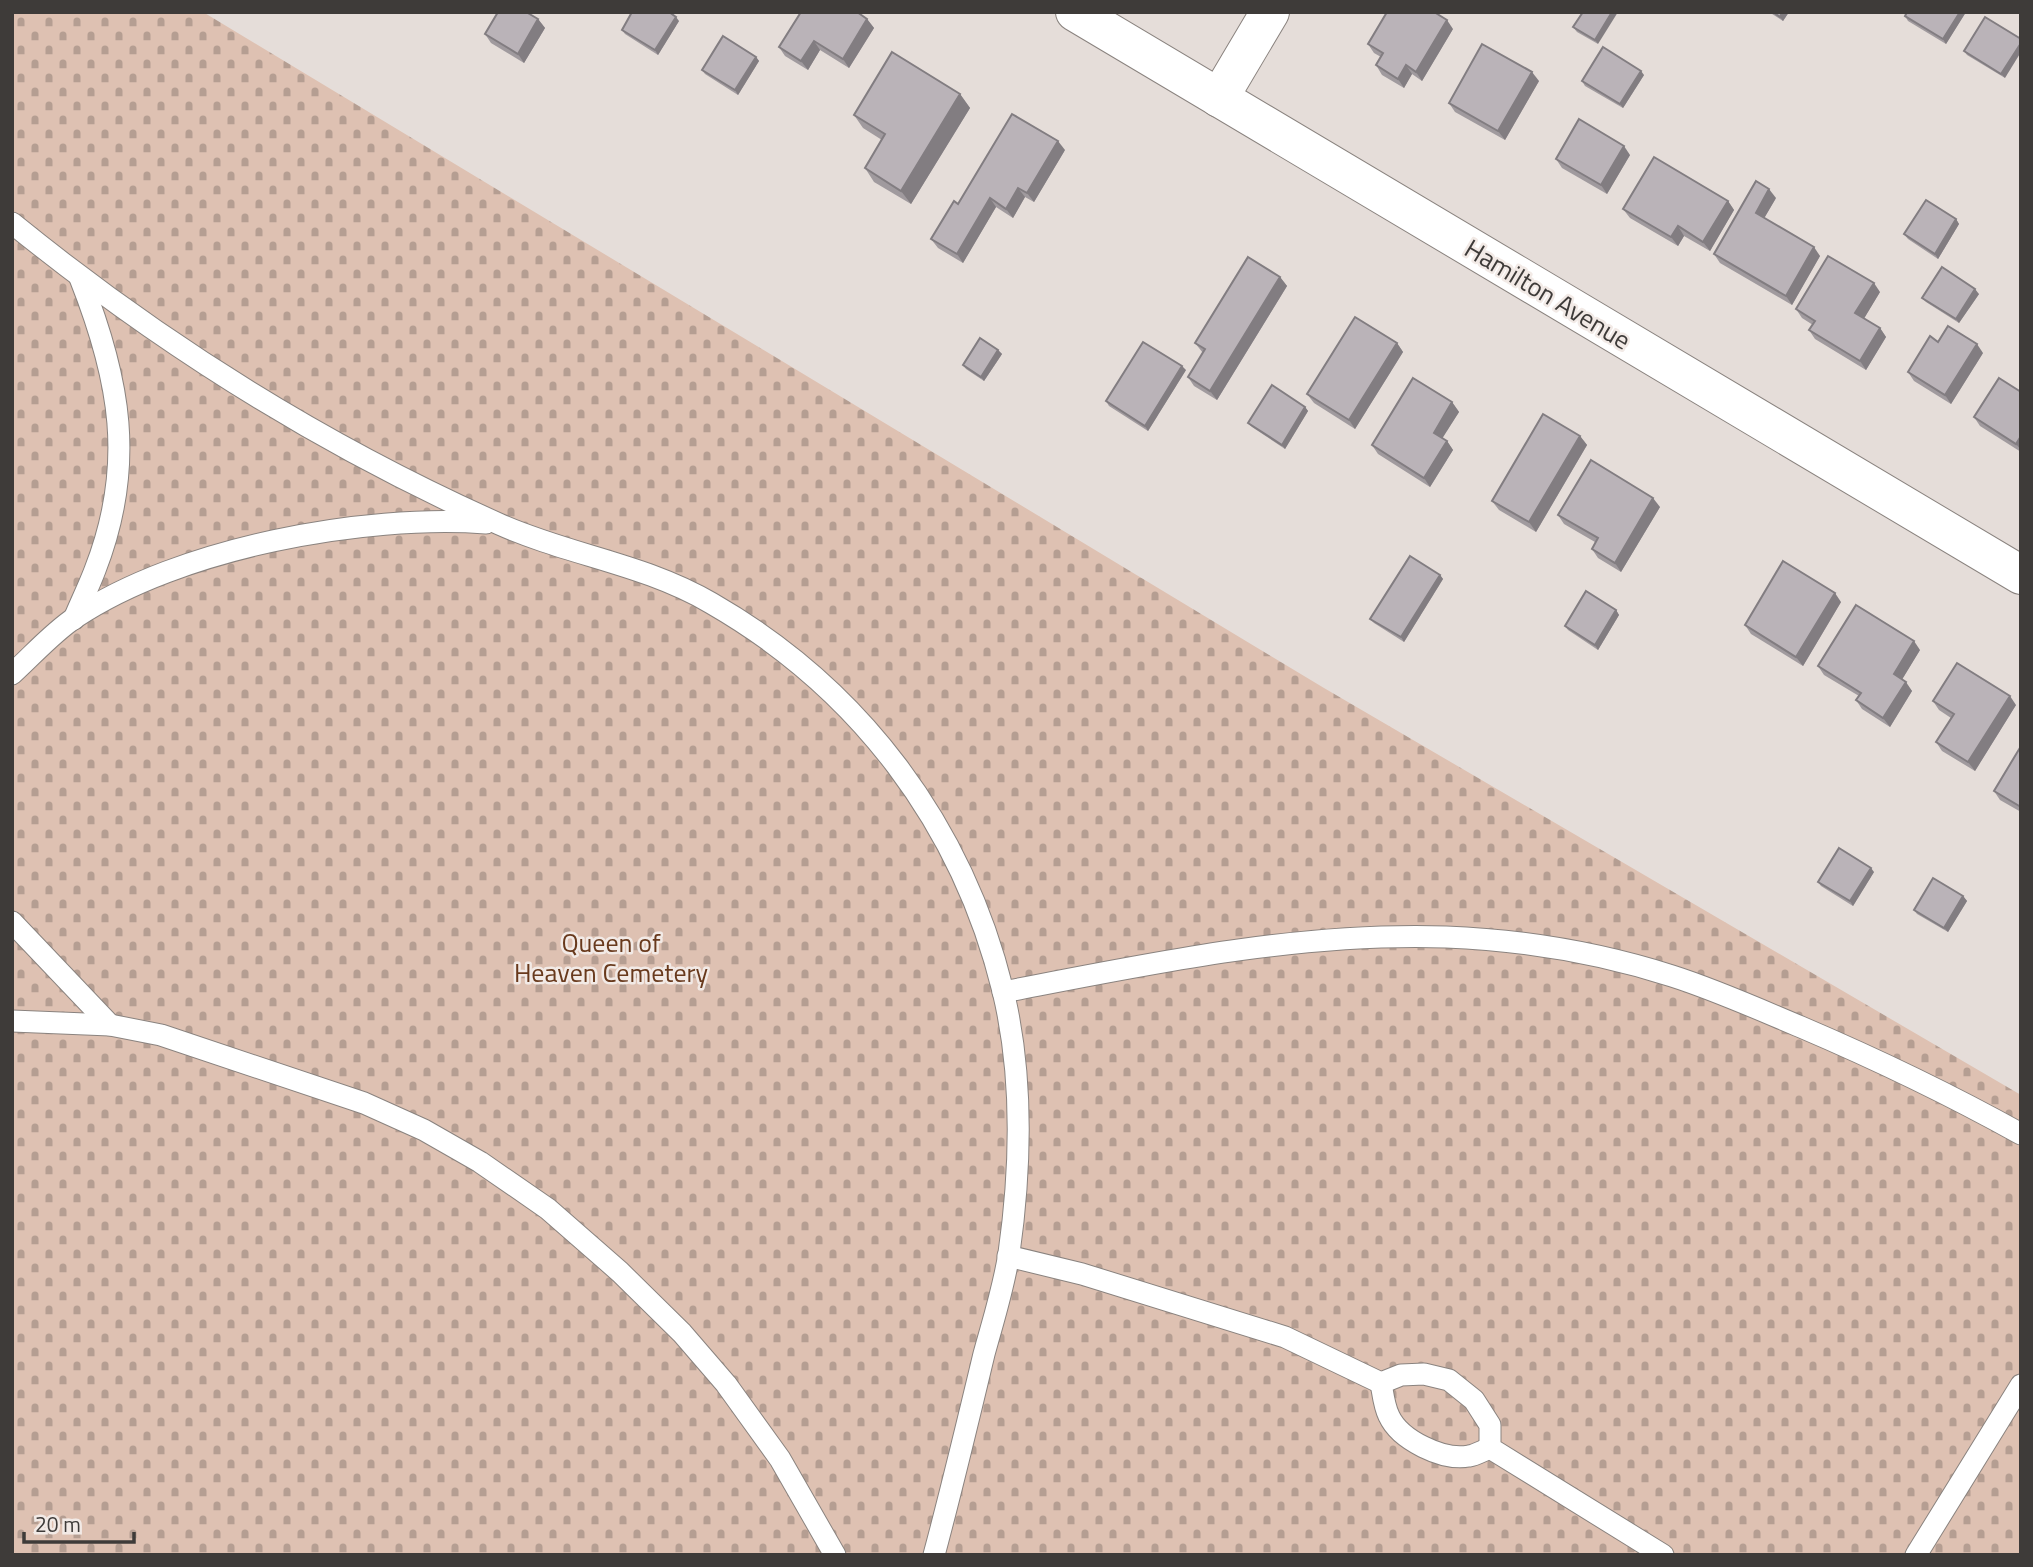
<svg xmlns="http://www.w3.org/2000/svg" width="2033" height="1567" font-family="'Titillium Web',sans-serif">
  <style>
    .cemetery { fill: url(#cemetery-stones) }
    .lines { fill: none; stroke-linecap: round; stroke-linejoin: round }
    .lane-casing { stroke: #8a837f; stroke-width: 23 }
    .street-casing { stroke: #8a837f; stroke-width: 40 }
    .lane { stroke: #fff; stroke-width: 21 }
    .street { stroke: #fff; stroke-width: 38 }
    .wall { fill: #a09a9e }
    .shaded-wall { fill: #827d81 }
    .building { fill: #bab3b8; stroke: #827d81; stroke-width: 2 }
    .labels { text-anchor: middle; dominant-baseline: central; stroke-width: 5; stroke-linejoin: round; paint-order: stroke }
    .street-label { font-size: 26px; fill: #3e3b39; stroke: #f2eae6 }
    .park-label { font-size: 26px; fill: #68391c; stroke: #f2eae6 }
  </style>
  <defs>
    <pattern id="cemetery-stones" width="16" height="16" patternUnits="userSpaceOnUse" patternTransform="scale(1.75)"><rect width="16" height="16" fill="#dec1b2"/><path d="M2 7V4a2 2 0 0 1 4 0v3zM10 15v-3a2 2 0 0 1 4 0v3z" fill="#b59e92"/></pattern>
  </defs>
  <rect width="100%" height="100%" fill="#e5ddd9"/>
  <polygon class="cemetery" points="12,12 203,12 1324,688 2021,1095 2021,1555 12,1555"/>
  <g class="lines">
    <defs>
      <g id="lane">
        <path d="M12,223C161,344 324,446 499,524C568,555 645,564 711,603C859,688 962,824 1003,991C1023,1074 1021,1168 1009,1253C1004,1287 993,1321 984,1354C968,1421 952,1488 934,1555"/>
        <path d="M74,619C81,602 89,586 95,570C136,465 120,379 80,278"/>
        <path d="M12,674C33,655 53,632 76,617C180,548 363,514 486,523"/>
        <polyline points="12,922 110,1025"/>
        <path d="M1003,992C1148,964 1297,932 1446,937C1522,940 1600,953 1672,976C1716,990 1758,1009 1801,1027C1876,1059 1949,1094 2021,1134"/>
        <polyline points="12,1021 110,1025 161,1035 364,1103 424,1130 480,1162 548,1209 620,1272 682,1333 726,1384 780,1459 835,1555"/>
        <polyline points="1008,1256 1082,1274 1285,1337 1381,1383 1401,1375 1424,1374 1449,1380 1474,1400 1490,1425 1490,1448 1663,1555"/>
        <path d="M1381,1383C1383,1394 1384,1406 1389,1416C1400,1440 1443,1461 1469,1456C1476,1455 1484,1450 1490,1448"/>
        <polyline points="1916,1555 2021,1385"/>
      </g>
      <g id="street">
        <polyline points="1075,12 2021,575"/>
        <polyline points="1219,98 1270,12"/>
      </g>
    </defs>
    <use href="#lane" class="lane-casing"/>
    <use href="#street" class="street-casing"/>
    <use href="#lane" class="lane"/>
    <use href="#street" class="street"/>
  </g>
  <g class="wall">
    <polygon points="1583,12 1598,44 1577,32 1573,27"/>
    <polygon points="1769,12 1789,12 1783,21"/>
    <polygon points="1966,12 1946,44 1908,21 1905,16"/>
    <polygon points="1985,17 2005,78 1967,55 1964,51"/>
    <polygon points="538,19 545,28 524,63 491,43 485,34"/>
    <polygon points="867,19 874,28 849,68 820,50 808,70 785,56 779,47"/>
    <polygon points="679,21 658,55 625,34 622,30"/>
    <polygon points="1453,29 1422,81 1412,74 1404,88 1382,75 1376,65 1381,57 1374,53 1368,44"/>
    <polygon points="756,57 759,61 738,95 705,74 702,70"/>
    <polygon points="1644,75 1623,108 1585,86 1582,81"/>
    <polygon points="1539,81 1505,140 1455,112 1449,103"/>
    <polygon points="960,94 970,108 911,204 874,182 865,168 882,140 863,128 854,115"/>
    <polygon points="1065,150 1034,202 1025,197 1013,218 996,207 963,263 938,248 931,239 958,204"/>
    <polygon points="1630,155 1607,194 1562,168 1556,159"/>
    <polygon points="1776,198 1764,218 1820,256 1792,305 1720,263 1714,254"/>
    <polygon points="1728,201 1734,210 1710,251 1684,236 1678,246 1630,218 1623,209"/>
    <polygon points="1956,219 1959,224 1938,259 1908,239 1904,234"/>
    <polygon points="1280,277 1287,286 1217,400 1194,386 1188,377 1203,353 1195,343"/>
    <polygon points="1880,292 1864,318 1880,328 1886,337 1866,370 1815,339 1809,330 1813,325 1802,318 1796,309"/>
    <polygon points="1979,294 1959,323 1926,302 1922,298"/>
    <polygon points="1397,343 1403,352 1355,429 1314,403 1307,394"/>
    <polygon points="998,350 1002,354 984,381 966,369 963,365"/>
    <polygon points="1983,353 1951,404 1914,381 1908,372"/>
    <polygon points="1186,370 1148,431 1109,406 1106,401"/>
    <polygon points="2021,392 2021,452 1980,426 1974,417"/>
    <polygon points="1452,402 1459,412 1442,438 1447,441 1453,450 1430,487 1378,454 1372,445"/>
    <polygon points="1305,407 1308,411 1285,449 1252,427 1248,423"/>
    <polygon points="1580,436 1587,445 1536,532 1499,510 1492,501"/>
    <polygon points="1660,507 1621,572 1598,558 1592,549 1595,542 1564,524 1558,515"/>
    <polygon points="1440,575 1443,579 1404,642 1374,623 1370,619"/>
    <polygon points="1841,602 1803,666 1751,634 1745,625"/>
    <polygon points="1616,610 1619,615 1598,650 1568,630 1565,626"/>
    <polygon points="1920,650 1902,679 1912,691 1890,727 1862,709 1856,700 1859,696 1824,675 1818,666"/>
    <polygon points="1933,701 2016,705 1975,771 1942,751 1936,742 1951,718 1939,710"/>
    <polygon points="2021,746 2021,812 2000,800 1994,791"/>
    <polygon points="1874,872 1853,906 1821,886 1818,882"/>
    <polygon points="1963,896 1967,901 1948,932 1917,914 1914,910"/>
  </g>
  <g class="shaded-wall">
    <polygon points="1612,12 1618,12 1598,44 1595,40"/>
    <polygon points="1782,12 1789,12 1783,21 1780,17"/>
    <polygon points="1960,12 1966,12 1946,44 1943,39"/>
    <polygon points="676,17 679,21 658,55 655,50"/>
    <polygon points="538,19 545,28 524,63 518,54"/>
    <polygon points="867,19 874,28 849,68 843,59"/>
    <polygon points="1447,20 1453,29 1422,81 1416,72"/>
    <polygon points="814,41 820,50 808,70 801,61"/>
    <polygon points="2021,43 2021,52 2005,78 2001,74"/>
    <polygon points="756,57 759,61 738,95 735,90"/>
    <polygon points="1406,65 1412,74 1404,88 1398,79"/>
    <polygon points="1641,71 1644,75 1623,108 1620,104"/>
    <polygon points="1532,72 1539,81 1505,140 1498,131"/>
    <polygon points="960,94 970,108 911,204 901,191"/>
    <polygon points="1058,141 1065,150 1034,202 1027,193"/>
    <polygon points="1624,146 1630,155 1607,194 1601,185"/>
    <polygon points="1018,188 1025,197 1013,218 1006,209"/>
    <polygon points="1769,189 1776,198 1762,222 1756,213"/>
    <polygon points="990,198 996,207 963,263 957,254"/>
    <polygon points="1728,201 1734,210 1710,251 1703,242"/>
    <polygon points="1956,219 1959,224 1938,259 1935,254"/>
    <polygon points="1678,226 1684,236 1678,246 1671,237"/>
    <polygon points="1814,247 1820,256 1792,305 1786,296"/>
    <polygon points="1280,277 1287,286 1217,400 1210,391"/>
    <polygon points="1874,283 1880,292 1862,322 1855,313"/>
    <polygon points="1975,289 1979,294 1959,323 1956,319"/>
    <polygon points="1880,328 1886,337 1866,370 1860,361"/>
    <polygon points="1397,343 1403,352 1355,429 1349,420"/>
    <polygon points="1977,344 1983,353 1951,404 1945,395"/>
    <polygon points="998,350 1002,354 984,381 981,377"/>
    <polygon points="1182,366 1186,370 1148,431 1145,426"/>
    <polygon points="1452,402 1459,412 1440,442 1434,433"/>
    <polygon points="1305,407 1308,411 1285,449 1282,445"/>
    <polygon points="1580,436 1587,445 1536,532 1529,522"/>
    <polygon points="2021,436 2021,450 2016,444"/>
    <polygon points="1447,441 1453,450 1430,487 1424,478"/>
    <polygon points="1653,498 1660,507 1621,572 1615,563"/>
    <polygon points="1440,575 1443,579 1404,642 1401,637"/>
    <polygon points="1835,593 1841,602 1803,666 1796,657"/>
    <polygon points="1616,610 1619,615 1598,650 1595,645"/>
    <polygon points="1914,641 1920,650 1900,683 1894,674"/>
    <polygon points="1906,682 1912,691 1890,727 1883,718"/>
    <polygon points="2010,696 2016,705 1975,771 1968,762"/>
    <polygon points="1871,868 1874,872 1853,906 1850,901"/>
    <polygon points="1963,896 1967,901 1948,932 1944,928"/>
  </g>
  <g class="building">
    <polygon points="498,12 526,12 538,19 518,54 485,34"/>
    <polygon points="632,12 669,12 676,17 655,50 622,30"/>
    <polygon points="801,12 857,12 867,19 843,59 814,41 801,61 779,47"/>
    <polygon points="1387,12 1434,12 1447,20 1416,72 1406,65 1398,79 1376,65 1383,53 1368,44"/>
    <polygon points="1583,12 1612,12 1595,40 1573,27"/>
    <polygon points="1773,12 1782,12 1780,17"/>
    <polygon points="1907,12 1960,12 1943,39 1905,16"/>
    <polygon points="1985,17 2021,39 2021,43 2001,74 1964,51"/>
    <polygon points="723,36 756,57 735,90 702,70"/>
    <polygon points="1482,44 1532,72 1498,131 1449,103"/>
    <polygon points="1603,47 1641,71 1620,104 1582,81"/>
    <polygon points="892,52 960,94 901,191 865,168 885,134 854,115"/>
    <polygon points="1012,114 1058,141 1027,193 1018,188 1006,209 990,198 957,254 931,239 954,201 958,204"/>
    <polygon points="1579,119 1624,146 1601,185 1556,159"/>
    <polygon points="1654,157 1728,201 1703,242 1678,226 1671,237 1623,209"/>
    <polygon points="1756,181 1769,189 1756,213 1814,247 1786,296 1714,254"/>
    <polygon points="1926,200 1956,219 1935,254 1904,234"/>
    <polygon points="1828,256 1874,283 1855,313 1880,328 1860,361 1809,330 1815,321 1796,309"/>
    <polygon points="1248,257 1280,277 1210,391 1188,377 1205,349 1195,343"/>
    <polygon points="1942,267 1975,289 1956,319 1922,298"/>
    <polygon points="1355,317 1397,343 1349,420 1307,394"/>
    <polygon points="1948,326 1977,344 1945,395 1908,372 1930,336 1938,342"/>
    <polygon points="980,338 998,350 981,377 963,365"/>
    <polygon points="1143,342 1182,366 1145,426 1106,401"/>
    <polygon points="1413,378 1452,402 1434,433 1447,441 1424,478 1372,445"/>
    <polygon points="1999,378 2021,392 2021,436 2016,444 1974,417"/>
    <polygon points="1272,385 1305,407 1282,445 1248,423"/>
    <polygon points="1543,414 1580,436 1529,522 1492,501"/>
    <polygon points="1591,460 1653,498 1615,563 1592,549 1598,538 1558,515"/>
    <polygon points="1410,556 1440,575 1401,637 1370,619"/>
    <polygon points="1783,561 1835,593 1796,657 1745,625"/>
    <polygon points="1586,591 1616,610 1595,645 1565,626"/>
    <polygon points="1856,605 1914,641 1894,674 1906,682 1883,718 1856,700 1861,693 1818,666"/>
    <polygon points="1957,663 2010,696 1968,762 1936,742 1954,714 1933,701"/>
    <polygon points="2021,746 2021,807 1994,791"/>
    <polygon points="1839,848 1871,868 1850,901 1818,882"/>
    <polygon points="1933,878 1963,896 1944,928 1914,910"/>
  </g>
  <g class="labels">
    <g class="street-label">
      <text transform="translate(1548 294) rotate(31)">Hamilton Avenue</text>
    </g>
    <g class="park-label">
      <text x="611" y="942">Queen of<tspan x="611" dy="30">Heaven Cemetery</tspan></text>
    </g>
  </g>
  <rect width="2033" height="1567" fill="none" stroke="#3e3b39" stroke-width="28"/>
  <path d="M24 1532v10h110v-10" fill="none" stroke="#3e3b39" stroke-width="3.5"/>
  <text x="35" y="1532" font-size="21" fill="#3e3b39" stroke="#f2eae6" stroke-width="5" paint-order="stroke">20 m</text>
</svg>
